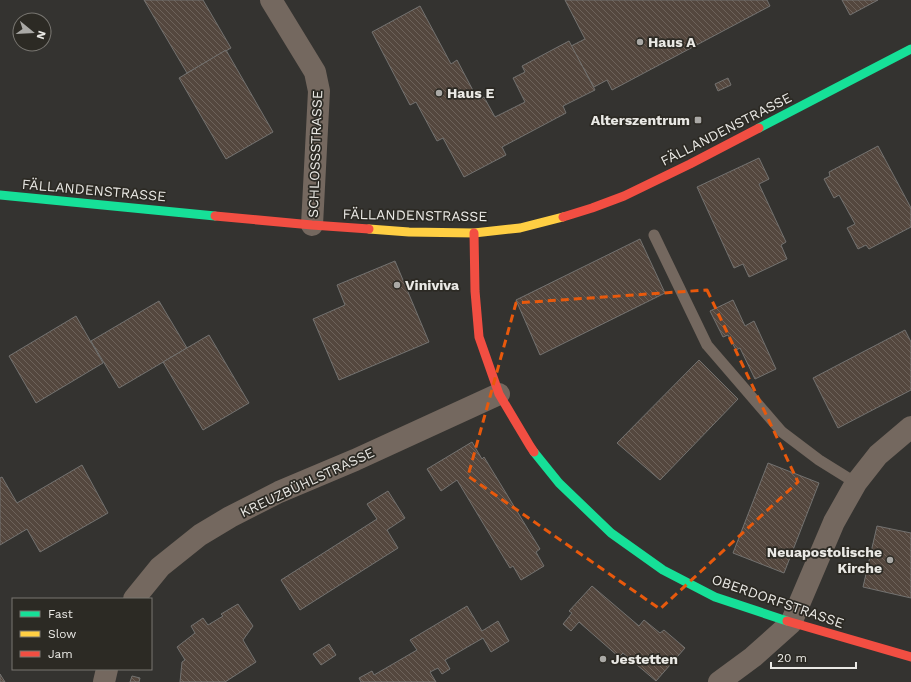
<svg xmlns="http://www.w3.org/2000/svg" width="911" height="682" font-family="'Work Sans',sans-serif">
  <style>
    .building { fill: url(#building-back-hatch); stroke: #737270 }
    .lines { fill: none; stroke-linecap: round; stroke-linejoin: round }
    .lane { stroke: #74685f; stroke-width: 11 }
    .street { stroke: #74685f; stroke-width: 22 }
    .fast { stroke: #16e098; stroke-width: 9 }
    .slow { stroke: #ffcf43; stroke-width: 9 }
    .jam { stroke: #f24e42; stroke-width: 9 }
    .marked { fill: none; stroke: #e8590c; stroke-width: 3; stroke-dasharray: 8 5; stroke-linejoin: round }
    .poi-dot { fill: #aaa9a6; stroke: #2c2a24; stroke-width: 1.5 }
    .labels { text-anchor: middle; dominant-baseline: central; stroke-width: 3.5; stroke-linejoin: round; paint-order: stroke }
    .poi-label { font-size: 14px; font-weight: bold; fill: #eae9e5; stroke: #2c2a24; text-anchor: start }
    .street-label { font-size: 14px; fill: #eae9e5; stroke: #2c2a24 }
  </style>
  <defs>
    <pattern id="building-back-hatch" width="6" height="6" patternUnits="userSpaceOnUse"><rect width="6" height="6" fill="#54473e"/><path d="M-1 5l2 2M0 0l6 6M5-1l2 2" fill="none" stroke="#6d625a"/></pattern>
  </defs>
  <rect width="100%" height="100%" fill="#343330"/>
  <g class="building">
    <polygon points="144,0 203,0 231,48 187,73"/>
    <polygon points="565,0 767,0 770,6 612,90 607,80 594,87 571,46 585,39"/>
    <polygon points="842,0 878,0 850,15"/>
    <polygon points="420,6 451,64 457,60 478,100 484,97 495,117 525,102 513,78 525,72 522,66 569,41 595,90 563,106 566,113 502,147 506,155 464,177 443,138 437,141 416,102 410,105 372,32"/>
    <polygon points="226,50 273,132 226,159 179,78"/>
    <polygon points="728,78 731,85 718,91 715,84"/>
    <polygon points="878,146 911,208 911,227 869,249 866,245 858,249 847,228 855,224 839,195 834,198 824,179 830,176 829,172"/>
    <polygon points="759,158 769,179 759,184 786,242 781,245 787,259 749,277 743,264 734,268 697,187"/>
    <polygon points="640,239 665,293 540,355 516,300"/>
    <polygon points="395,261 429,342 339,380 313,319 345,305 337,285"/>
    <polygon points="733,300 745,326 754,321 776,369 755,379 740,348 736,350 728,335 723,337 710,311"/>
    <polygon points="159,301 187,348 119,388 91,341"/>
    <polygon points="76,316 103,363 36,403 9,356"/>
    <polygon points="905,330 911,342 911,390 838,428 813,378"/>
    <polygon points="209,335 249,403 203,430 163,362"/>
    <polygon points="699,360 738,399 660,480 617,443"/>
    <polygon points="472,442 482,459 484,457 540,549 536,552 544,566 521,580 513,566 510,568 457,480 441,491 427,469"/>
    <polygon points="768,463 819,483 784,573 733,553"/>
    <polygon points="82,465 108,513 40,552 27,529 0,545 0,478 2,477 17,503"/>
    <polygon points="388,491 405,518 387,530 398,548 300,610 281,580 377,519 367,504"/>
    <polygon points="877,526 911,533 911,598 863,587"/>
    <polygon points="592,586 639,626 644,620 660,633 664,630 685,648 656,681 623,653 619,657 579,622 571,631 563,624 572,613 569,611"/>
    <polygon points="238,604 253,626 243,640 256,662 225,682 180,682 182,662 185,660 177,647 195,633 191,626 203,618 208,625 223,616 221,614"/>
    <polygon points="467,606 482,631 498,621 509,641 491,652 483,638 445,660 450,669 442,674 438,668 430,672 436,682 361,682 359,678 372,671 374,675 417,650 410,640"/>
    <polygon points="329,644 336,655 321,665 313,654"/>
    <polygon points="0,674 5,682 0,682"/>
    <polygon points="132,676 140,678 139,682 130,682"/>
  </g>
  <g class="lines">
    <polyline class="lane" points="654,235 707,345 782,432 819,460 856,483"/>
    <g class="street">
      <polyline points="271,0 315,72 319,91 312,225"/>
      <polyline points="134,599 160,567 200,535 230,517 279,492 355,460 499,394"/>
      <polyline points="104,682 107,669"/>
      <polyline points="719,682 753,657 791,623 834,522 856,483 878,455 911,427"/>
    </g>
    <g class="fast">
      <polyline points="759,128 911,49"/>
      <polyline points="0,195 215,216"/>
      <polyline points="534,452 559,483 611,533 663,570 715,597 787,621"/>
    </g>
    <polyline class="slow" points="369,229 409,232 474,233 520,228 563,217"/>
    <g class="jam">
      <polyline points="215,216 312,225 369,229"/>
      <polyline points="563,217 592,208 624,196 690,164 759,128"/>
      <polyline points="474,233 475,291 479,337 499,394 530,446 534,452"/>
      <polyline points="787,621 911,657"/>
    </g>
  </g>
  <path class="marked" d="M707,290L798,482L660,609L468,476L516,303Z"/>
  <g class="poi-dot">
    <circle cx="640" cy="42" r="4"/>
    <circle cx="439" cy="93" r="4"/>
    <rect x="694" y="116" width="8" height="8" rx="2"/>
    <circle cx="397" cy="285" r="4"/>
    <circle cx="890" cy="560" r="4"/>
    <circle cx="603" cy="659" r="4"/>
  </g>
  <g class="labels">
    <g class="poi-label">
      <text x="648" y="42">Haus A</text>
      <text x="447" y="93">Haus E</text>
      <text x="690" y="120" text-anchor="end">Alterszentrum</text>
      <text x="405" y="285">Viniviva</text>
      <text x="882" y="552" text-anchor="end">Neuapostolische<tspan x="882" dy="16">Kirche</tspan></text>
      <text x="611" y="659">Jestetten</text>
    </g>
    <g class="street-label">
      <text transform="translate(726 129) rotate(-27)">FÄLLANDENSTRASSE</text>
      <text transform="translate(315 154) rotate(-88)">SCHLOSSSTRASSE</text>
      <text transform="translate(94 190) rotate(5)">FÄLLANDENSTRASSE</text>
      <text transform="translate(415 215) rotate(1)">FÄLLANDENSTRASSE</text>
      <text transform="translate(307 482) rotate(-25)">KREUZBÜHLSTRASSE</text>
      <text transform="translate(778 601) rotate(19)">OBERDORFSTRASSE</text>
    </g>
  </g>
  <rect x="12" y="598" width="140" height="72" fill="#2c2a24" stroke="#787671"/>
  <rect x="20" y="611" width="20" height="6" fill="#16e098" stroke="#787671"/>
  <text x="48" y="618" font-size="12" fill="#eae9e5">Fast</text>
  <rect x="20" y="631" width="20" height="6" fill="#ffcf43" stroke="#787671"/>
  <text x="48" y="638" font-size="12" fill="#eae9e5">Slow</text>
  <rect x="20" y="651" width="20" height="6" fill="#f24e42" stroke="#787671"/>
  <text x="48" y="658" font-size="12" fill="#eae9e5">Jam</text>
  <g transform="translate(32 32) rotate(108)"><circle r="19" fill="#2c2a24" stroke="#787671"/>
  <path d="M0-3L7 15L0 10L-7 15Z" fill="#aaa9a6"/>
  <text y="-6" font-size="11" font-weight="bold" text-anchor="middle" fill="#eae9e5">N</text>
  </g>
  <path d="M771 662v6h85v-6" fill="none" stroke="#eae9e5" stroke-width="2"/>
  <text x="777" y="662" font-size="12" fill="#eae9e5" stroke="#2c2a24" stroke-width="3" paint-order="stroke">20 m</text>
</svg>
